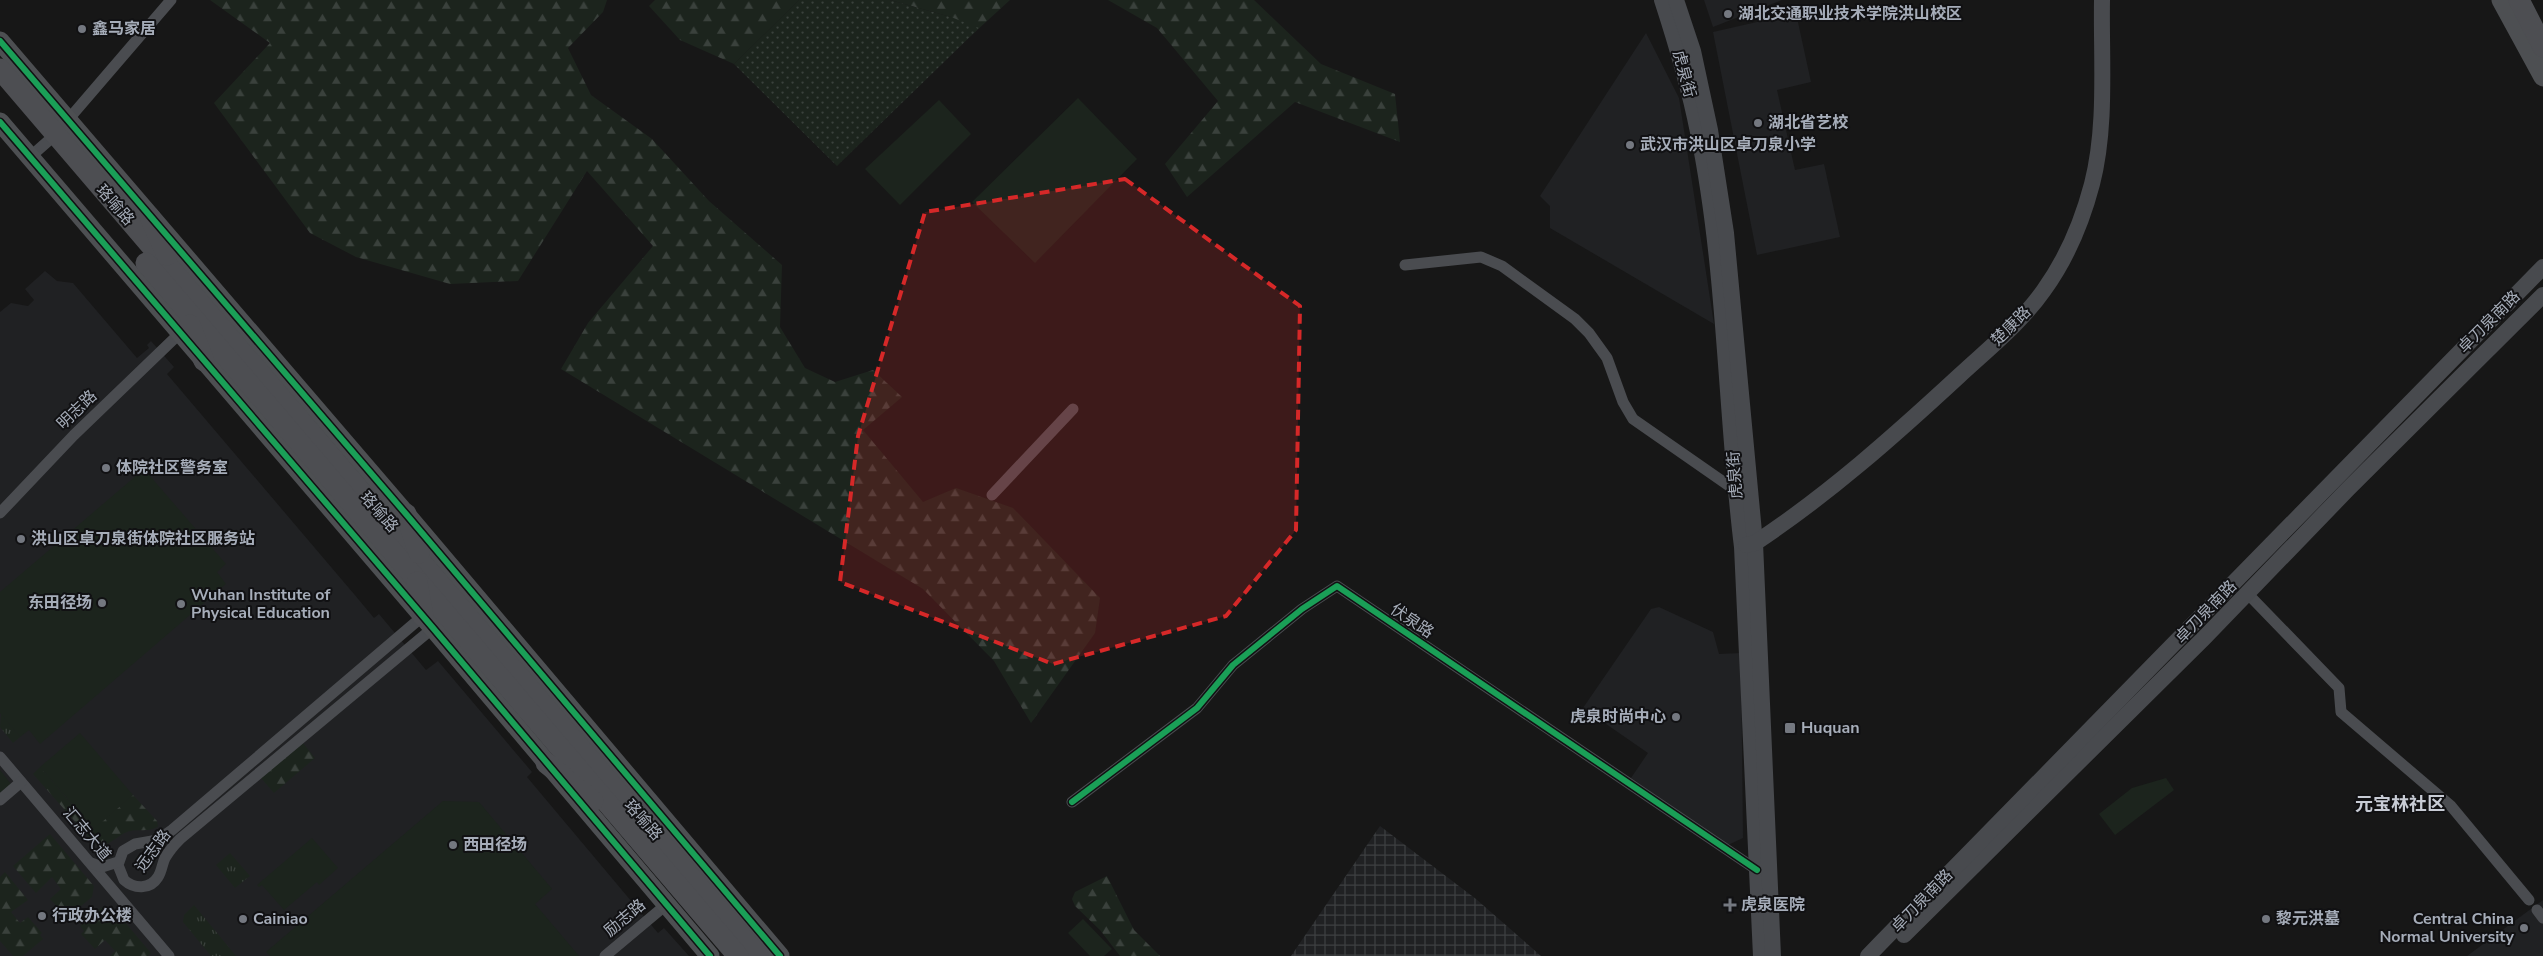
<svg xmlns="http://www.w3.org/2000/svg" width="2543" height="956" font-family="'Nunito Sans','Noto Sans SC',sans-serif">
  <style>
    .built { fill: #202123 }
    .industrial { fill: url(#industrial-grid) }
    .grass { fill: url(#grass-tufts) }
    .forest { fill: url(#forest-firs) }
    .park { fill: url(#park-dots) }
    .pitch { fill: #1c241d }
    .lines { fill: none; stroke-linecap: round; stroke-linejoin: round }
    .street { stroke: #4a4c50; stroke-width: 11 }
    .secondary { stroke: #484a4e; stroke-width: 16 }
    .primary { stroke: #4d4f52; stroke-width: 19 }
    .highway { stroke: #4d4e52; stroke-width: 21 }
    .cycleway-casing { stroke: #111113; stroke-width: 9 }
    .cycleway { stroke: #1a9f57; stroke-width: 6 }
    .marked { fill: #d62828; fill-opacity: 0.2; stroke: #d62828; stroke-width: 4; stroke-dasharray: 10 6; stroke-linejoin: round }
    .poi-dot { fill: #747880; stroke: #111113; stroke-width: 2 }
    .labels { text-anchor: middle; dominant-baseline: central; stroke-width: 4; stroke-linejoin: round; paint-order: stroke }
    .poi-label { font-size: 16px; font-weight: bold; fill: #a6adb9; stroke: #111113; text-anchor: start }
    .street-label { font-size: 16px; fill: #a6adb9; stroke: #111113 }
    .neighbourhood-label { font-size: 18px; font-weight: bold; fill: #c8ccd5; stroke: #111113 }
  </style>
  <defs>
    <pattern id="industrial-grid" width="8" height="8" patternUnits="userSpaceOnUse" patternTransform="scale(1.25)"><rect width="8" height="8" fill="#202123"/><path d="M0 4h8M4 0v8" fill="none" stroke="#3d3f41"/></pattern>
    <pattern id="grass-tufts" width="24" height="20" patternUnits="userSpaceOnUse" patternTransform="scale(1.25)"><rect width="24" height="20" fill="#1c241d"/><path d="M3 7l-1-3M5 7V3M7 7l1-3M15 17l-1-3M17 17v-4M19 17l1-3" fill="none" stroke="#3a413c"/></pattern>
    <pattern id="forest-firs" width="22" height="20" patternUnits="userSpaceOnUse" patternTransform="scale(1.25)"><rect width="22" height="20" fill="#1c241d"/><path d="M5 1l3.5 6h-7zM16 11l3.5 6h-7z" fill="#3a413c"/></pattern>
    <pattern id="park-dots" width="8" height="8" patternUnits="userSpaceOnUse" patternTransform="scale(1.25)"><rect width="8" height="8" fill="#1c241d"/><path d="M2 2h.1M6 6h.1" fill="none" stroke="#3a413c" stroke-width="1.8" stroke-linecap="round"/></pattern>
  </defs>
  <rect width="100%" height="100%" fill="#171717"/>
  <g class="built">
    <polygon points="1704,0 1782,0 1713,27"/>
    <polygon points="1796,13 1811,82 1777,90 1795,170 1824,164 1840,237 1757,255 1713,32"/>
    <polygon points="1646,33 1679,98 1714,324 1550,228 1550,206 1540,196"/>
    <polygon points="45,271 57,281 73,283 137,358 149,348 147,345 151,341 174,367 167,374 354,594 374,618 379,614 426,670 438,661 532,772 527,777 658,933 664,928 689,956 0,956 0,312 11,303 28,306 34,300 25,289"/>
    <polygon points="1659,607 1713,632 1719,654 1741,653 1743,838 1728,845 1631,778 1648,753 1583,708 1651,609"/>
    <polygon points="2543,900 2543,956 2467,956"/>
  </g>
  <polygon class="industrial" points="1380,826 1476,899 1541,956 1291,956"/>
  <g class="grass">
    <polygon points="1,714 20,737 13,743 0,727"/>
    <polygon points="230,853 250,876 235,888 216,865"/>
    <circle cx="143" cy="862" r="8"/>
    <polygon points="194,905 236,956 211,956 183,922 184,915"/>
  </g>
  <g class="forest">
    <polygon points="210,0 607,0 603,12 568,48 591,95 652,139 709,201 782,265 780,327 805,368 835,382 873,370 902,397 863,430 923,502 956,488 1013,508 1100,598 1095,633 1031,723 994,661 923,589 561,369 588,323 653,246 587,171 518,281 450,284 356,257 310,233 214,103 270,43"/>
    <polygon points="655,0 799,0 734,64 680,40 649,6"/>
    <polygon points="890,0 1010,0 940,64 951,17"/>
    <polygon points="1108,0 1254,0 1321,64 1395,94 1400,142 1295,102 1187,197 1165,164 1218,101 1157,28"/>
    <polygon points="303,743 315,758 274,793 261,778"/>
    <path d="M40,767L93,829L133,795L157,821L158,826C151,833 136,828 127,832C116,836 108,849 95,844L33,774Z"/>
    <polygon points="50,834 94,886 92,897 70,915 67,912 64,914 50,899 61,889 52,877 36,893 13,866"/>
    <polygon points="5,872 28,900 11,912 20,923 28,917 42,933 40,935 43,939 23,956 13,956 0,941 0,877"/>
    <polygon points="1107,876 1134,930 1160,956 1120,956 1100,930 1075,906 1072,899 1075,892"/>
    <polygon points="102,907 112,907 151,953 148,956 110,956 115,951 105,940 95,949 81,934 84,931 80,926"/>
  </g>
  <polygon class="park" points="799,0 890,0 951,17 979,28 837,166 734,64"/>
  <g class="pitch">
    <polygon points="1078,98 1137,159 1035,263 972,202"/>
    <polygon points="939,100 971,134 900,205 865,169"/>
    <polygon points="144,469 226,564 217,572 226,584 40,744 29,730 20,737 0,713 0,592"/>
    <polygon points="80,733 133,795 94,829 40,767"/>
    <polygon points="0,770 11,784 0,793"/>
    <polygon points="2166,778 2174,790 2115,835 2099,814 2132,788"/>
    <polygon points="443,801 479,802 552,889 535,904 579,956 270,956 266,952"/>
    <polygon points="312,838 338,868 319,885 317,882 284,910 262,885 259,887 257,885"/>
    <polygon points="1083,919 1112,949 1104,956 1090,956 1068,933"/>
  </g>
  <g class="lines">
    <g class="street">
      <polyline points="30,157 55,135 171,0"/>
      <polyline points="1405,265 1481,257 1502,266 1575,319 1589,333 1607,358 1623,402 1633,419 1735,490"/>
      <polyline points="992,495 1073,409"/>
      <polyline points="0,513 74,435 180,333"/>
      <polyline points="2247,593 2339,688 2341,712 2451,806 2529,900"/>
      <path d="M423,616L172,830L158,840L135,844L123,851L118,865L124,880C134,889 150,890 158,877C162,871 162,864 165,858C169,851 174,845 180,839L433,628"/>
      <polyline points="0,757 169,956"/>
      <polyline points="0,800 21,782"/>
      <polyline points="1072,802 1197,708 1233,665 1302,609 1337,586 1757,870"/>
      <polyline points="91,863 102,867 118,862"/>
      <polyline points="2537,910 2543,918"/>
      <polyline points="605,956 667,904"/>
    </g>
    <g class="secondary">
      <path d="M1662,0C1676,43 1689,87 1698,132C1726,268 1725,409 1742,547L1761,956"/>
      <polyline points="1676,0 1693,51 1710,130 1726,233 1755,543 1773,956"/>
      <path d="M1746,545L1755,543C1829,494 1894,436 1959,376C1988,349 2021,323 2044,290C2067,258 2082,222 2092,184C2107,126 2101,60 2102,0"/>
      <polyline points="1904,935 2204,638 2348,489 2543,295"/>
      <path d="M1868,956C2093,726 2317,495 2543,267"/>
    </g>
    <g class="primary">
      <polyline points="2501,0 2543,77"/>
      <polyline points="0,41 406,514 780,956"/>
      <polyline points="0,122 433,628 710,956"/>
    </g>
    <g class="highway">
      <polyline points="2519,0 2543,47"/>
      <polyline points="0,69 758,956"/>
      <polyline points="150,217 167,255"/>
      <polyline points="146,263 738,956"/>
      <polyline points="190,325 204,361"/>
      <polyline points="406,514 419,553"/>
      <polyline points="417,582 423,616"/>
      <polyline points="546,763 593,801"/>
    </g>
    <defs>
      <g id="cycleway">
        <polyline points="0,41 406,514 780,956"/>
        <polyline points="0,122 433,628 710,956"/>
        <polyline points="1072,802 1197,708 1233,665 1302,609 1337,586 1757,870"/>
      </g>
    </defs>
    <use href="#cycleway" class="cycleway-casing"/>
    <use href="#cycleway" class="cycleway"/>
  </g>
  <path class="marked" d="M1125,179L1300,306L1296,530L1226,616L1053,664L840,582L858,436L925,212Z"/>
  <g class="poi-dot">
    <circle cx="1728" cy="14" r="5"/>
    <circle cx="82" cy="29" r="5"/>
    <circle cx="1758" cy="123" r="5"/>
    <circle cx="1630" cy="145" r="5"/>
    <circle cx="106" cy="468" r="5"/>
    <circle cx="21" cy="539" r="5"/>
    <circle cx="102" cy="603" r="5"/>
    <circle cx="181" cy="604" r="5"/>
    <circle cx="1676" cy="717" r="5"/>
    <rect x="1784" y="722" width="12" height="12" rx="2.5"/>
    <circle cx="453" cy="845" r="5"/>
    <path d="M1727.5 897.5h5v5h5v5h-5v5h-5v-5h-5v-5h5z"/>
    <circle cx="42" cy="916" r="5"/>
    <circle cx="243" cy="919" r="5"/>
    <circle cx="2266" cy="919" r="5"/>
    <circle cx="2524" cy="928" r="5"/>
  </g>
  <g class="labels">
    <g class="poi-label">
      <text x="1738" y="14">湖北交通职业技术学院洪山校区</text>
      <text x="92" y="29">鑫马家居</text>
      <text x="1768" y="123">湖北省艺校</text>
      <text x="1640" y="145">武汉市洪山区卓刀泉小学</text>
      <text x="116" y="468">体院社区警务室</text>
      <text x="31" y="539">洪山区卓刀泉街体院社区服务站</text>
      <text x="191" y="595">Wuhan Institute of<tspan x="191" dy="18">Physical Education</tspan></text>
      <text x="92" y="603" text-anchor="end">东田径场</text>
      <text x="1666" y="717" text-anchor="end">虎泉时尚中心</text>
      <text x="1801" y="728">Huquan</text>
      <text x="463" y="845">西田径场</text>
      <text x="1741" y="905">虎泉医院</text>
      <text x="52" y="916">行政办公楼</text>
      <text x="253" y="919">Cainiao</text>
      <text x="2276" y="919">黎元洪墓</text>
      <text x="2514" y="919" text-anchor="end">Central China<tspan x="2514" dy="18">Normal University</tspan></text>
    </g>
    <g class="street-label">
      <text transform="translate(1684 74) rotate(75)">虎泉街</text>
      <text transform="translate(115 205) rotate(49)">珞喻路</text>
      <text transform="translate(2489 322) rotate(-45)">卓刀泉南路</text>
      <text transform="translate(2011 326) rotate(-45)">楚康路</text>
      <text transform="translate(77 410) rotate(-44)">明志路</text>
      <text transform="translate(1735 475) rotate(-94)">虎泉街</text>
      <text transform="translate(379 512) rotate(49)">珞喻路</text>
      <text transform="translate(2206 612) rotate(-46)">卓刀泉南路</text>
      <text transform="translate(1412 621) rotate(34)">伏泉路</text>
      <text transform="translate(643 820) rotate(49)">珞喻路</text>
      <text transform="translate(87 834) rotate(50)">汇志大道</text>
      <text transform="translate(153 851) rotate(-54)">远志路</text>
      <text transform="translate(1922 901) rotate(-46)">卓刀泉南路</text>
      <text transform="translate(625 918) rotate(-40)">励志路</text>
    </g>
    <g class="neighbourhood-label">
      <text x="2400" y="804">元宝林社区</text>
    </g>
  </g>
</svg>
